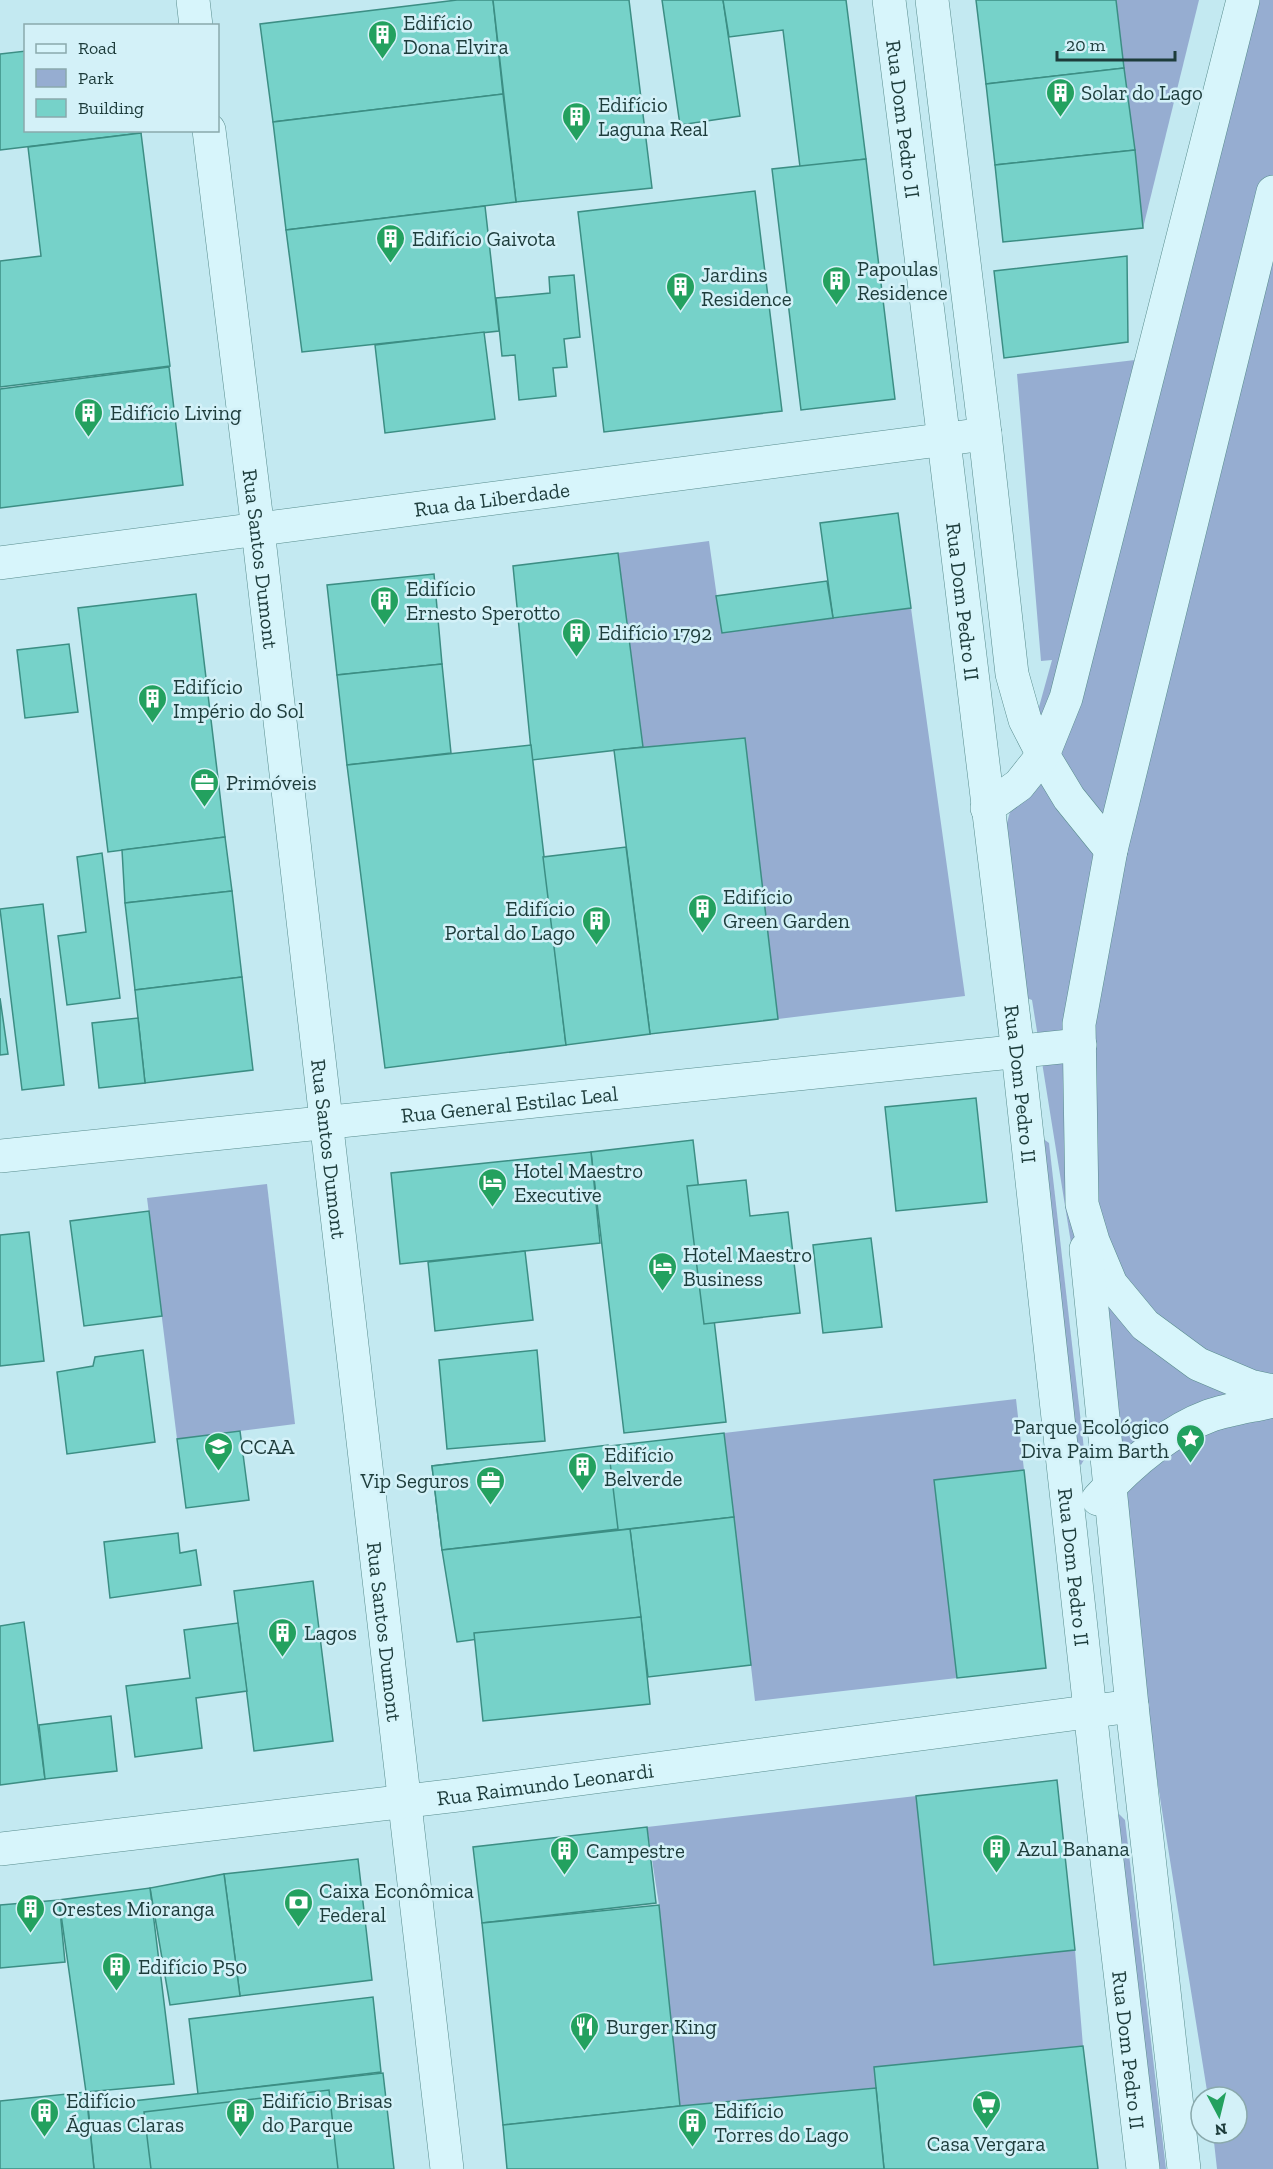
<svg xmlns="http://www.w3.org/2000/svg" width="1273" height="2169" font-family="'Zilla Slab',serif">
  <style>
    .green { fill: #96add1 }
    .building { fill: #76d2c9; stroke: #3c8e84; stroke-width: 1.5 }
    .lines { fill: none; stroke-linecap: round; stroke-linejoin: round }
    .minor-casing { stroke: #588c8d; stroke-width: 34 }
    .minor { stroke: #d7f5fb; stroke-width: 33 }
    .labels { text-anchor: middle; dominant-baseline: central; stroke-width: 5; stroke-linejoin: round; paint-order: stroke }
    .poi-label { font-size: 21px; fill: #1d3c3b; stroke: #d3f1f8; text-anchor: start }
    .street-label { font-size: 21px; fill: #1d3c3b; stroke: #d3f1f8 }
  </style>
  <rect width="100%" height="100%" fill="#c3e9f1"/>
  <g class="green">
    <polygon points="1116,0 1199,0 1143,228"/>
    <polygon points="1235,0 1273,0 1273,2169 1217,2169 1213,2133 1237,2133 1237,2097 1208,2097 1032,1000 1024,997 1005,830 1052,660 1041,661 1017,374 1135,360"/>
    <polygon points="709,541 722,633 911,608 965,996 778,1019 745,738 643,747 618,553"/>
    <polygon points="1042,1138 1049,1143 1085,1458 1081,1465 1075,1460"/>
    <polygon points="267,1184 295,1424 177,1439 147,1198"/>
    <polygon points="1016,1399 1024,1470 934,1480 957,1678 755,1701 724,1433"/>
    <polygon points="916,1796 934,1965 1075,1950 1083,2046 874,2067 876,2088 680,2106 659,1905 647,1827"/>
    <polygon points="1119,1814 1125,1820 1166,2169 1156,2169 1115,1821"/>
  </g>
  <g class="building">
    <polygon points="457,0 493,0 503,94 273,122 260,24"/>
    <polygon points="493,0 629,0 652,188 516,202"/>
    <polygon points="662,0 723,0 740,116 680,125"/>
    <polygon points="723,0 846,0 866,159 800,167 783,30 729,37"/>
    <polygon points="976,0 1116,0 1124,68 986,84"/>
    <polygon points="26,51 26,130 141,130 141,133 0,150 0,54"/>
    <polygon points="1124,68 1135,150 995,165 986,84"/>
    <polygon points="503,94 516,202 286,230 273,122"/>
    <polygon points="141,133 170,366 0,387 0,261 41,256 28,147"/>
    <polygon points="1135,150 1143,228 1003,242 995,165"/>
    <polygon points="866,159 895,399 801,410 772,169"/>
    <polygon points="755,191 782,411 604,432 578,212"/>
    <polygon points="485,206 499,331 302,352 286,230"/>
    <polygon points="1127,256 1128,342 1004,358 994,271"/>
    <polygon points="574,275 580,337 564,339 567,367 553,368 556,396 519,400 515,355 502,356 496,298 550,293 549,277"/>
    <polygon points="484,332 495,419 385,433 375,345"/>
    <polygon points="169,367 183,485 0,508 0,389"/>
    <polygon points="898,513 911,608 833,618 820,523"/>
    <polygon points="618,553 643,747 532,760 513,566"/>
    <polygon points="434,574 442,664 337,675 327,585"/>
    <polygon points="827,581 833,618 722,633 716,596"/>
    <polygon points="196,594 225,837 108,852 78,608"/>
    <polygon points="69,644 78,712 25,718 17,650"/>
    <polygon points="442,664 451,753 347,765 337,675"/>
    <polygon points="745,738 778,1019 650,1034 614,750"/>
    <polygon points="531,745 566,1045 385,1068 347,765"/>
    <polygon points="225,837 232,891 125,903 122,850"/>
    <polygon points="626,847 650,1034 566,1045 543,857"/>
    <polygon points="102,853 120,998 67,1005 58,936 86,932 77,857"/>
    <polygon points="232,891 242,977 135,990 125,903"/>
    <polygon points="43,904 64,1085 22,1090 0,909"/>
    <polygon points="242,977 253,1070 145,1083 135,990"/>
    <polygon points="0,998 8,1054 0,1055"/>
    <polygon points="138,1018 145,1083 99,1088 92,1023"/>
    <polygon points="976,1098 987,1202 896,1211 885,1107"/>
    <polygon points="693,1140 726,1422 624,1433 591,1152"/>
    <polygon points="591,1152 600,1243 400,1264 391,1173"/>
    <polygon points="746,1180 750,1216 788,1212 800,1313 704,1324 687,1186"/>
    <polygon points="149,1211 162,1316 84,1326 70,1221"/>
    <polygon points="29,1232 44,1361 0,1366 0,1235"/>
    <polygon points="871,1238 882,1327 823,1333 813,1245"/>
    <polygon points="525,1251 533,1320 435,1331 428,1262"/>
    <polygon points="143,1350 155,1442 67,1454 57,1372 93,1366 95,1357"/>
    <polygon points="537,1350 545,1441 447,1449 439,1360"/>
    <polygon points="240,1431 249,1500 186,1508 177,1439"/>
    <polygon points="724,1433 734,1517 442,1550 432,1466"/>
    <polygon points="608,1445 618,1529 442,1550 432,1466"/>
    <polygon points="1024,1470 1046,1668 957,1678 934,1480"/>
    <polygon points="734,1517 751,1665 648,1677 630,1529"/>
    <polygon points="630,1529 641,1617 457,1642 442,1550"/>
    <polygon points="178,1533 180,1553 196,1550 201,1585 110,1598 104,1542"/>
    <polygon points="313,1581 333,1741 254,1751 234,1591"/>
    <polygon points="641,1617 650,1704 483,1721 474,1633"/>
    <polygon points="24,1622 45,1779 0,1785 0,1626"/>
    <polygon points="238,1623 247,1691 196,1698 202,1748 135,1757 126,1686 190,1678 184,1630"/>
    <polygon points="111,1716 117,1771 45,1779 39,1725"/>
    <polygon points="1057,1780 1075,1950 934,1965 916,1796"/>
    <polygon points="647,1827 656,1903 482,1923 473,1847"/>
    <polygon points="358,1859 372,1980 240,1996 224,1874"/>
    <polygon points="224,1874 240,1996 170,2005 150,1888"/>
    <polygon points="150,1888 174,2084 86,2092 59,1900"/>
    <polygon points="59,1900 65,1962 0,1968 0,1905"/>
    <polygon points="659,1905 680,2106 503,2125 482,1923"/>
    <polygon points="373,1997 381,2072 198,2094 189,2019"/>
    <polygon points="1083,2046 1098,2169 884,2169 874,2067"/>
    <polygon points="383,2073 394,2169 94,2169 88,2106"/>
    <polygon points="876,2088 884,2169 507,2169 503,2125 680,2106"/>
    <polygon points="329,2090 338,2169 151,2169 144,2112"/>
    <polygon points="86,2092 94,2169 0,2169 0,2101"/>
  </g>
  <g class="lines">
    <defs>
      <g id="minor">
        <polyline points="193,0 196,26"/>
        <path id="s1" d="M889,0L944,441L1018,1053L1099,1792L1143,2169"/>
        <polyline points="932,0 985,434 1012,674 1025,720 1043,755 1069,798 1111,850"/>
        <path id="s2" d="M209,130L258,530L447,2169"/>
        <polyline points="1273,192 1111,850 1079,1024 1082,1204 1093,1241 1111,1284 1145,1325 1198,1364 1250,1386 1273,1391"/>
        <path id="s3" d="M0,563L985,434"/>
        <polyline points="987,808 1019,785 1043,755 1066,698 1243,0"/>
        <path id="s4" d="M0,1156L1080,1045"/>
        <polyline points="1086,1249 1132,1706 1184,2169"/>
        <path d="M1098,1499C1129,1465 1166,1432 1209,1416C1229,1409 1252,1406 1273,1401"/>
        <path id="s5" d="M0,1849L458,1795L1132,1706"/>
      </g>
    </defs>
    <use href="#minor" class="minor-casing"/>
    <use href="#minor" class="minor"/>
  </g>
  <defs>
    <symbol id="building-pin" viewBox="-11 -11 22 30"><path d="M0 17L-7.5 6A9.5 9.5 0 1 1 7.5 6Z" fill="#23a15f" stroke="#d3f1f8"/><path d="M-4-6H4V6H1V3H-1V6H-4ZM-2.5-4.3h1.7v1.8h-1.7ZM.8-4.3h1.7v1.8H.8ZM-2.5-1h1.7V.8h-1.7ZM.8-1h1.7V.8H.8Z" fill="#fff"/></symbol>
    <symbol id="office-pin" viewBox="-11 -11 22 30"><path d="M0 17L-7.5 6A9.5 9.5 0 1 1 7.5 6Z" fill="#23a15f" stroke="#d3f1f8"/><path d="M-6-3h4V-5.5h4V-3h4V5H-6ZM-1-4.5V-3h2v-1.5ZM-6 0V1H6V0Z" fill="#fff"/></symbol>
    <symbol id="hotel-pin" viewBox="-11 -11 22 30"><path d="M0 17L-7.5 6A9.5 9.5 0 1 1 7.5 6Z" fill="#23a15f" stroke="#d3f1f8"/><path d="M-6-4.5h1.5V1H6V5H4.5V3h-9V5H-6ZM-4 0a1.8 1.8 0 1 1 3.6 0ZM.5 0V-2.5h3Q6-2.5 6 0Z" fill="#fff"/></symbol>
    <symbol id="sight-pin" viewBox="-11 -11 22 30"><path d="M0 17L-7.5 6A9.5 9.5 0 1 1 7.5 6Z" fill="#23a15f" stroke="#d3f1f8"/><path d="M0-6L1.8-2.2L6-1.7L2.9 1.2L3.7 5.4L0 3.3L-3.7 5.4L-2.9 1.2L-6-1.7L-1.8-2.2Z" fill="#fff"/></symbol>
    <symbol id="school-pin" viewBox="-11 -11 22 30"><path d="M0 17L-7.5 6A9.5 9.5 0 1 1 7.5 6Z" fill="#23a15f" stroke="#d3f1f8"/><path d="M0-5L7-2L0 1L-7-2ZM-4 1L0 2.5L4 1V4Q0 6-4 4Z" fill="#fff"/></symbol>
    <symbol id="bank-pin" viewBox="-11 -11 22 30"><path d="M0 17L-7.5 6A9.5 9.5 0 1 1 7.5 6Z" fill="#23a15f" stroke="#d3f1f8"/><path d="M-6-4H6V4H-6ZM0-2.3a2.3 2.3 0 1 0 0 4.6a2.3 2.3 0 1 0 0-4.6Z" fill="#fff"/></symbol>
    <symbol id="restaurant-pin" viewBox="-11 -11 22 30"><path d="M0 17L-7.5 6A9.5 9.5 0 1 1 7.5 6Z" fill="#23a15f" stroke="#d3f1f8"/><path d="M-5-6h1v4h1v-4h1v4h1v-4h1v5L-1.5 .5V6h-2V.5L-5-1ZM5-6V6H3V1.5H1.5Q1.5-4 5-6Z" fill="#fff"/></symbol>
    <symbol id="supermarket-pin" viewBox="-11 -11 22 30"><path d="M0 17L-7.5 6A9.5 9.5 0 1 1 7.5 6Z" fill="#23a15f" stroke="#d3f1f8"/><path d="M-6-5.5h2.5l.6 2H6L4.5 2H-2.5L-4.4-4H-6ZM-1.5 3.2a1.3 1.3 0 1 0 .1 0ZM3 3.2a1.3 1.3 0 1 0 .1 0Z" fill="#fff"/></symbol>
  </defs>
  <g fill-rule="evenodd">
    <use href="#building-pin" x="366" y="18" width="33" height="45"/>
    <use href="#building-pin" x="1044" y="76" width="33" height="45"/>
    <use href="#building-pin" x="560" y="100" width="33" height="45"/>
    <use href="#building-pin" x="374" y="222" width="33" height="45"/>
    <use href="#building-pin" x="820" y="264" width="33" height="45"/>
    <use href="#building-pin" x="664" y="270" width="33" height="45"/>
    <use href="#building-pin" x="72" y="396" width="33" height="45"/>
    <use href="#building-pin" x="368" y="584" width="33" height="45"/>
    <use href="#building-pin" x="560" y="616" width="33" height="45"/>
    <use href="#building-pin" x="136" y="682" width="33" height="45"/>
    <use href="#office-pin" x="188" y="766" width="33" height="45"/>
    <use href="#building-pin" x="686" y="892" width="33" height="45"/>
    <use href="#building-pin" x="580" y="904" width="33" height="45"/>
    <use href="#hotel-pin" x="476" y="1166" width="33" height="45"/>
    <use href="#hotel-pin" x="646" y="1250" width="33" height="45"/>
    <use href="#sight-pin" x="1174" y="1422" width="33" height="45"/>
    <use href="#school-pin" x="202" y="1430" width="33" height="45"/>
    <use href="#building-pin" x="566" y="1450" width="33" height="45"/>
    <use href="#office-pin" x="474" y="1464" width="33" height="45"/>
    <use href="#building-pin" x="266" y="1616" width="33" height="45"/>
    <use href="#building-pin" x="980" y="1832" width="33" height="45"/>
    <use href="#building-pin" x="548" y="1834" width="33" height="45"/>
    <use href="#bank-pin" x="282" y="1886" width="33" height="45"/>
    <use href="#building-pin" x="14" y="1892" width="33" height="45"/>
    <use href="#building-pin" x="100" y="1950" width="33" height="45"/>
    <use href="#restaurant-pin" x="568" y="2010" width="33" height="45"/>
    <use href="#supermarket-pin" x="970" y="2088" width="33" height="45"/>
    <use href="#building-pin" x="28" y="2096" width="33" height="45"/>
    <use href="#building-pin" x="224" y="2096" width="33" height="45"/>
    <use href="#building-pin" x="676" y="2106" width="33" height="45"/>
  </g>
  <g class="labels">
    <g class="poi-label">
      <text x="403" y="22">Edifício<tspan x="403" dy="24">Dona Elvira</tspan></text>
      <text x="1081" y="92">Solar do Lago</text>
      <text x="598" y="104">Edifício<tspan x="598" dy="24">Laguna Real</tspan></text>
      <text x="412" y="238">Edifício Gaivota</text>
      <text x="857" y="268">Papoulas<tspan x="857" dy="24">Residence</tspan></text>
      <text x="701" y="274">Jardins<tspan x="701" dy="24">Residence</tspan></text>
      <text x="110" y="412">Edifício Living</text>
      <text x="406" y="588">Edifício<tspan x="406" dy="24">Ernesto Sperotto</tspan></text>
      <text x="598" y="632">Edifício 1792</text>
      <text x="173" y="686">Edifício<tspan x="173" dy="24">Império do Sol</tspan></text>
      <text x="226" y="782">Primóveis</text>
      <text x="723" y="896">Edifício<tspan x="723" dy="24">Green Garden</tspan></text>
      <text x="575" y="908" text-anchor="end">Edifício<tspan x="575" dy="24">Portal do Lago</tspan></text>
      <text x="514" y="1170">Hotel Maestro<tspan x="514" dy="24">Executive</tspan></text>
      <text x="683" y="1254">Hotel Maestro<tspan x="683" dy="24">Business</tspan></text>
      <text x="1169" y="1426" text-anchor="end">Parque Ecológico<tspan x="1169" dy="24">Diva Paim Barth</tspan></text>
      <text x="240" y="1446">CCAA</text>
      <text x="604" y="1454">Edifício<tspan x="604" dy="24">Belverde</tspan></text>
      <text x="469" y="1480" text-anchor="end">Vip Seguros</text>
      <text x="304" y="1632">Lagos</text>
      <text x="1017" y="1848">Azul Banana</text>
      <text x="586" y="1850">Campestre</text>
      <text x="319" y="1890">Caixa Econômica<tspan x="319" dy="24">Federal</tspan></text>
      <text x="52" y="1908">Orestes Mioranga</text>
      <text x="138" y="1966">Edifício P50</text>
      <text x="606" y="2026">Burger King</text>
      <text x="66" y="2100">Edifício<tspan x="66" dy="24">Águas Claras</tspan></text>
      <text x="262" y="2100">Edifício Brisas<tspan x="262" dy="24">do Parque</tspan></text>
      <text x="714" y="2110">Edifício<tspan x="714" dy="24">Torres do Lago</tspan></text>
      <text x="986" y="2143" text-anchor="middle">Casa Vergara</text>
    </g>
    <g class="street-label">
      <text stroke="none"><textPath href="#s1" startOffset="120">Rua Dom Pedro II</textPath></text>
      <text stroke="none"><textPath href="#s3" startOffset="496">Rua da Liberdade</textPath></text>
      <text stroke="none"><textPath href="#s2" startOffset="432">Rua Santos Dumont</textPath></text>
      <text stroke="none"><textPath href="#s1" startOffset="606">Rua Dom Pedro II</textPath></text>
      <text stroke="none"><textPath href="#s1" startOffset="1092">Rua Dom Pedro II</textPath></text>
      <text stroke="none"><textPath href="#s4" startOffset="512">Rua General Estilac Leal</textPath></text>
      <text stroke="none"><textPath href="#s2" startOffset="1026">Rua Santos Dumont</textPath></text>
      <text stroke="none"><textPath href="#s1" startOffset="1578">Rua Dom Pedro II</textPath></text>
      <text stroke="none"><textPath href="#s2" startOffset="1512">Rua Santos Dumont</textPath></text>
      <text stroke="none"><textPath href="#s5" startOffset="549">Rua Raimundo Leonardi</textPath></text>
      <text stroke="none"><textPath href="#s1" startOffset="2064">Rua Dom Pedro II</textPath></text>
    </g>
  </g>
  <rect x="24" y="24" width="195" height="108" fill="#d3f1f8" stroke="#8aa9ac" stroke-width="1.5"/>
  <rect x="36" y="44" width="30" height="9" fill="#d7f5fb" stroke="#8aa9ac" stroke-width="1.5"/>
  <text x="78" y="54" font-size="18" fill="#1d3c3b">Road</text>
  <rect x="36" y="69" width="30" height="18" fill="#96add1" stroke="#8aa9ac" stroke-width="1.5"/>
  <text x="78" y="84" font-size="18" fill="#1d3c3b">Park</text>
  <rect x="36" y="99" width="30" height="18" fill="#76d2c9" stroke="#8aa9ac" stroke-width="1.5"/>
  <text x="78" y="114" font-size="18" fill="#1d3c3b">Building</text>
  <g transform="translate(1219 2115) rotate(173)"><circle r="28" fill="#d3f1f8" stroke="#8aa9ac" stroke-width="1.5"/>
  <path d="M0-4.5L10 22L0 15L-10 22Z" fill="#23a15f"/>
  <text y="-9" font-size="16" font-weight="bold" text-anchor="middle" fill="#1d3c3b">N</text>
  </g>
  <path d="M1057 51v9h118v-9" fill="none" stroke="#1d3c3b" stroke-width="3"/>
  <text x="1066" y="51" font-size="18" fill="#1d3c3b" stroke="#d3f1f8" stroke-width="4.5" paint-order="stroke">20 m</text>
</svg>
